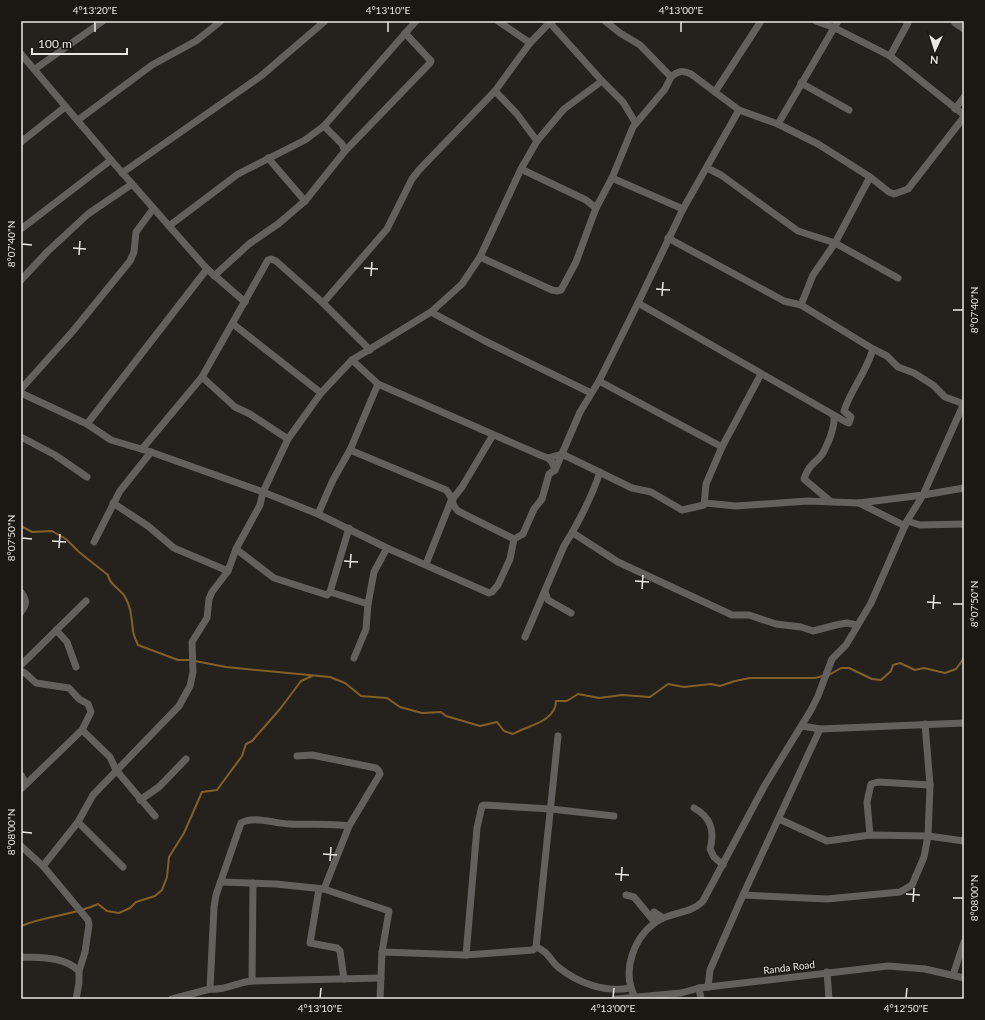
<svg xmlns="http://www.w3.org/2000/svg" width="985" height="1020" font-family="Lato,sans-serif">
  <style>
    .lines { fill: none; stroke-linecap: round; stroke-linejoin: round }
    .stream { stroke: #846029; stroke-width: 2 }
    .minor { stroke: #63605e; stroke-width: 7 }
    .ticks { fill: none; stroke: #eae7e3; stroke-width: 1.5 }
    .labels { text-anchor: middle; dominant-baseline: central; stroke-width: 3; stroke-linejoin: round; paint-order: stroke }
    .street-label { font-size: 10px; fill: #eae7e3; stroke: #1b1813 }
    .neatline { fill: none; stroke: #eae7e3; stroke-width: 1.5 }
    .ticks-label { font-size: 10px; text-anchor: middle; fill: #eae7e3 }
  </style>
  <rect width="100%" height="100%" fill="#25211c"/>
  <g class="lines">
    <g class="stream">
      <path d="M21,526L32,532L52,531L66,539L79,552L108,575C110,586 120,588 125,597C132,609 131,618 133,630C133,635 136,640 138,645L178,660H191"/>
      <path d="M195,661L226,667L330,677L345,683L361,696L387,698L400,707L422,713L441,712L446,716L480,726L497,722L504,731L513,734C526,726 556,722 556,701H567L578,694L599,698L622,695L650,697L668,684L684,687L711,684L720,686L735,681L750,678H815L823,676"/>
      <polyline points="829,675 841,668 849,668 872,679 881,680 891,671 893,665 900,663 915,670 924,668 945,673 956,669 964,658"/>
      <path d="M21,926C47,915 72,916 98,904L107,911L119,913L130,908L136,902L155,896L162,890L167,877L169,857L184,833L202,792L217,790L242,756L246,744L252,741L280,709L301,681L312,676"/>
    </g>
    <g class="minor">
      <polyline points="498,21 530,43"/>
      <path d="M605,21L620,33L640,45L671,77C678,71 682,70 691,74L739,110L778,124L818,144L870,177L889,192L894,194L908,189L964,117"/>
      <polyline points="816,21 835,28 890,56 964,115"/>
      <polyline points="550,23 602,81 623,102 635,122"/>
      <polyline points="955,23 964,29"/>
      <polyline points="21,54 111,160 207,269 245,302"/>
      <polyline points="890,56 909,21"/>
      <polyline points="35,69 103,21"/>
      <polyline points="801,83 849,110"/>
      <polyline points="495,91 517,114 537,141"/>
      <polyline points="715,92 761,21"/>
      <polyline points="955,109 964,97"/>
      <polyline points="78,120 152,65 196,41 221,21"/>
      <polyline points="778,124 838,21"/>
      <polyline points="324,126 342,144 345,151"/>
      <polyline points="21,142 65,107"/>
      <polyline points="268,158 305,201"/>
      <polyline points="707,168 721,175 798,231 835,243 898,278"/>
      <polyline points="521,169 586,200 596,208"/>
      <polyline points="122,173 261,76 325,21"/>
      <polyline points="612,178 683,209"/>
      <polyline points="169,226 238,174 305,140 324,126 416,21"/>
      <polyline points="21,229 111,160"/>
      <polyline points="668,238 784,301 801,305 873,349 887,356 898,367 914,373 933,385 945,397 964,404"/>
      <polyline points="480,257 552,290 557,291 561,290 576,262 596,208 612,178 633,127 665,89 671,77"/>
      <polyline points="214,276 249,244 278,224 305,201 345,151 430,63 431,61 405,33"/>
      <polyline points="21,280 47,252 88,214 132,184"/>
      <polyline points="323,303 387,229 412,179 419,170 495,91 530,43 551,21"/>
      <path d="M638,303L846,422L849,423L851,417L844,411C851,389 866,373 873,349"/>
      <polyline points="801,305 813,275 835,243 870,177"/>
      <polyline points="431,312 485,341 591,393"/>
      <polyline points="233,324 321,393"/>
      <polyline points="352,360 378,384 540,455 548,458 562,454 632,488 651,492 682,510 704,505 706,484 722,447 761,374"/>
      <polyline points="202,377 235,407 250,414 288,439"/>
      <polyline points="599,381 722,447"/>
      <path d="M378,384L350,450L446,490C453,496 451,505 458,511L514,539"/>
      <polyline points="21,389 73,331 130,261 134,252 136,232 153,209"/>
      <polyline points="21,393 87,424 111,440 151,452 263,492 318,514 387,548 489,593 492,592 498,585 510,559 514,539 523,534 534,509 542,499 549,474 555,470 552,462 548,458"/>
      <polyline points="87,424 207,269"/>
      <polyline points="21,437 55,455 87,477"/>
      <polyline points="142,449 202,377 268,260 271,259 276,261 323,303 370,350"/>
      <polyline points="555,470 580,412 599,381 638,303 683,209 739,110"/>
      <path d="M830,501L804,479C809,462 819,462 824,451C829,441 835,427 834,416"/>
      <polyline points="113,503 148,526 174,548 228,571"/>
      <polyline points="705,503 736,506 808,501 859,503 923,495 964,488"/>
      <polyline points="859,503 905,526"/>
      <polyline points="318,514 333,480 350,450"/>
      <polyline points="907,521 920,525 964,524"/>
      <polyline points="573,533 618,562 732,615 749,615 776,624 801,627 813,631 836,625 847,623 857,625"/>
      <polyline points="94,542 120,491 151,452"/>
      <polyline points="236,549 274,578 327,595 330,592 349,528"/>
      <polyline points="426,564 451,501 462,487 493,435"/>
      <path d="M21,592C27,600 27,604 21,612"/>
      <polyline points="330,592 368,604"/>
      <polyline points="545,592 548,600 571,613"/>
      <polyline points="56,630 67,642 76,667"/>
      <path d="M525,637L564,546C579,522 591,499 600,472"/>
      <polyline points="354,658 366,629 368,604 374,572 387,548"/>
      <polyline points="21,665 86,601"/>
      <polyline points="21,671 25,673 36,683 69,688 79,699 88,704 91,712 82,730"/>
      <polyline points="802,726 820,729 964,723"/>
      <polyline points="297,756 312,755 376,768 379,771 380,774 349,826 324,889"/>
      <polyline points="21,775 26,784"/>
      <polyline points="21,789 82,730 110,757 116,770 155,816"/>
      <polyline points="140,800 159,787 186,759"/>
      <path d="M694,808C711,817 715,832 710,849L714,857L723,865"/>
      <polyline points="779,819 827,841 870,835 928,836 964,841"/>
      <polyline points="78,822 123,867"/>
      <path d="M349,826C329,823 310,825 290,824C275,824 254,815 241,823L216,895L214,907L210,989C225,991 237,982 252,981L381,978"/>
      <polyline points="870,835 867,802 871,784 878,782 930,785"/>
      <polyline points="21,846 43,866 88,920 89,925 85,952 79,971 79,983 76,999"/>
      <polyline points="43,866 78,822 93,795 179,706 190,686 193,672 192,642 207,618 209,599 212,592 228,571 236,549 260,505 263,492 288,439 321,393 352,360 431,312 462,284 480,257 521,169 537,141 564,109 602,81"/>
      <polyline points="222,882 276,884 324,889 389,911 382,952 380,999"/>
      <polyline points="319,889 310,943 337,948 340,951 344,979"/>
      <polyline points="626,895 634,897 653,920 654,912 663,918"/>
      <polyline points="743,895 827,899 900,892 912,885 924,857 928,836 930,785 925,724"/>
      <path d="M536,947C549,952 549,959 558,967C578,983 605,993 630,988"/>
      <polyline points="382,952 466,955 533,950 536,947 558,736"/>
      <polyline points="466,955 477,828 482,806 484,805 551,809 614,816"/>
      <path d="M21,957C42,958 63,956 79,971"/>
      <polyline points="827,972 829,999"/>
      <polyline points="953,975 964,942"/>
      <polyline points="252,981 253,883"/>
      <polyline points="708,987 710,970 743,895 820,729"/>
      <polyline points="699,988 701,999"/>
      <polyline points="172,999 210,989"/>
      <polyline points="616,999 681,993 699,988 888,966 925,969 964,978"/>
      <path d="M636,999C620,972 634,934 661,919C675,912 692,913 703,901L765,785L811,710L818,696L832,659L846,645L871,603L907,521L923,495L964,403"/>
    </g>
  </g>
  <path class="ticks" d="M95,32V22M388,32V22M681,32V22M22,244L32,245M73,248L86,249M79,255L80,241M364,268L378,269M371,276L372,262M656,289L670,290M662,296L663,282M953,310H963M22,538L32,539M52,541L66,542M59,548L60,534M344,561L358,562M350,568L351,554M635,581L649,582M642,589L643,575M927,602L941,603M953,604H963M933,609L934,595M22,832L32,833M323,854L337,855M330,861L331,847M615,874L629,875M621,881L622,867M906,894L920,895M953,898H963M913,902L914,888M320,998L321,988M613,998L614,988M906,998L907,988"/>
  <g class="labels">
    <g class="street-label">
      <text transform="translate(789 967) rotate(-7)">Randa Road</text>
    </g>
  </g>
  <rect width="985" height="1020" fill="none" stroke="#1b1813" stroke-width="44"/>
  <g transform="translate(935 50) rotate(184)" stroke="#1b1813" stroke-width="3" paint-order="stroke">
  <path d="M0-3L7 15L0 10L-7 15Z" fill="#eae7e3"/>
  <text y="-6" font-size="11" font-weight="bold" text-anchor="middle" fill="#eae7e3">N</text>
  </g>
  <path d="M32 48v6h95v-6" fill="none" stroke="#eae7e3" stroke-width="2"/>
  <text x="38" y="48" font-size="12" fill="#eae7e3" stroke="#1b1813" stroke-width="3" paint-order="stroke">100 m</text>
  <rect x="22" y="22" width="941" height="976" class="neatline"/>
  <g class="ticks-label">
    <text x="95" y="14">4°13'20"E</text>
    <text x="388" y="14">4°13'10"E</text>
    <text x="681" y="14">4°13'00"E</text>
    <text transform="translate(11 244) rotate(-90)" y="4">8°07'40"N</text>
    <text transform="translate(974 310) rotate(-90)" y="4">8°07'40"N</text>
    <text transform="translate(11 538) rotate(-90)" y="4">8°07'50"N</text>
    <text transform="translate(974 604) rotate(-90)" y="4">8°07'50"N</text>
    <text transform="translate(11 832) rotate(-90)" y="4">8°08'00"N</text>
    <text transform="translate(974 898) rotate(-90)" y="4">8°08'00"N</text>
    <text x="320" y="1012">4°13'10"E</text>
    <text x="613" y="1012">4°13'00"E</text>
    <text x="906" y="1012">4°12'50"E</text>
  </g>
</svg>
